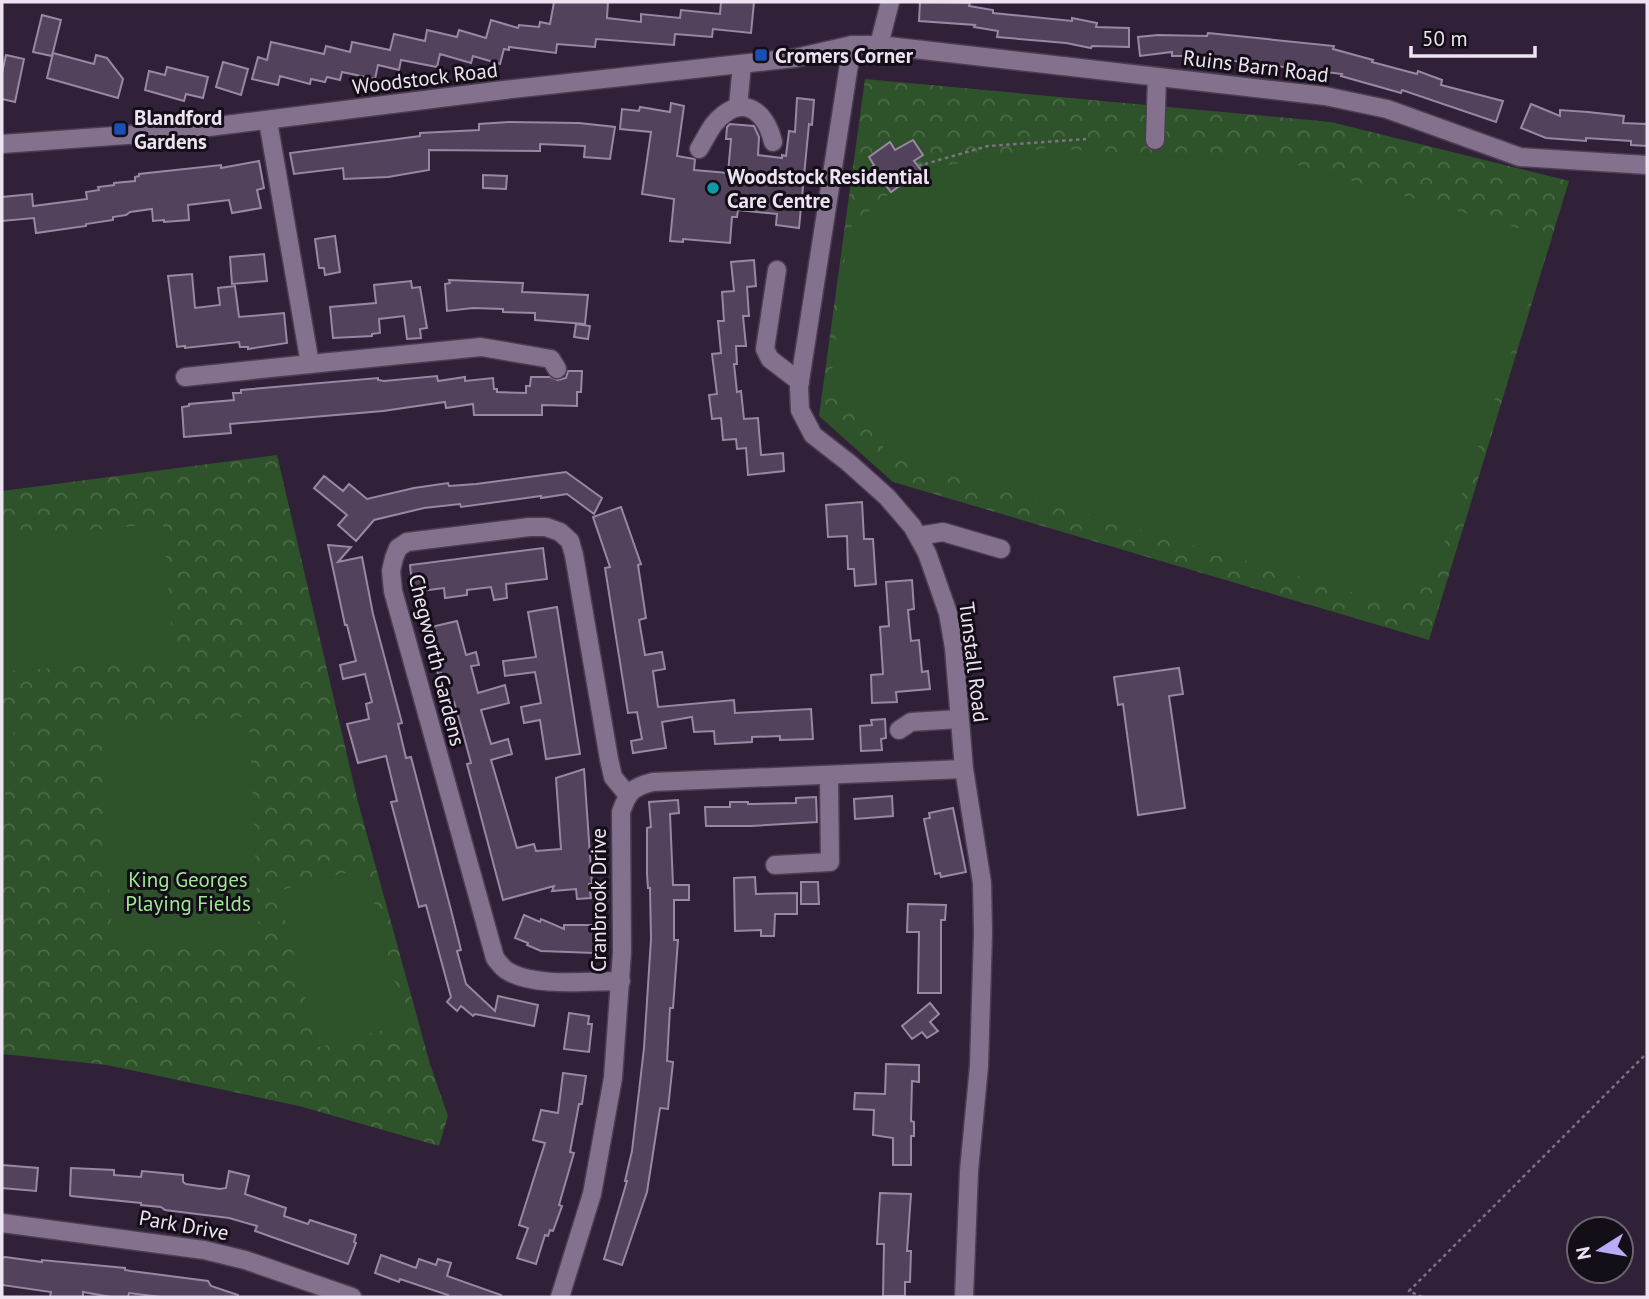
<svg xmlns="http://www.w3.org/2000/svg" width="1649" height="1299" font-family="'PT Sans',sans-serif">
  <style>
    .park { fill: url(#park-crowns) }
    .garden { fill: #2e5229 }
    .building { fill: #53425b; stroke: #9a87a3; stroke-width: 2 }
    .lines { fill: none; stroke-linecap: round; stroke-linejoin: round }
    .minor-casing { stroke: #4b3d52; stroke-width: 21 }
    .path { stroke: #7e7185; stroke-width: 2.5; stroke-dasharray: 3.5 3.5; stroke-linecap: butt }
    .minor { stroke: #83718d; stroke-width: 18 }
    .transit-dot { fill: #1a4fb4; stroke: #140e18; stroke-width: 2.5 }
    .culture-dot { fill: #0f9aa8; stroke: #140e18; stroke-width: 2.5 }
    .labels { text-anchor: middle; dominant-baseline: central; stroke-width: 6; stroke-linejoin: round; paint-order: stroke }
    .poi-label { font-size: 21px; font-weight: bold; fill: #ede3f2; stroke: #140e18; text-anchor: start }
    .street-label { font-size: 21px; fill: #ede3f2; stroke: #140e18 }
    .park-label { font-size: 21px; fill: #9fe994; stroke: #140e18 }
  </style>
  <defs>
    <pattern id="park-crowns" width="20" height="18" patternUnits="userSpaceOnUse" patternTransform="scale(1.75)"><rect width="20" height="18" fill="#2e5229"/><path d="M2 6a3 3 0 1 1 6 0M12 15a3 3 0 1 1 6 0" fill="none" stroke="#4d6b48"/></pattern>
  </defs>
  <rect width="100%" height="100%" fill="#302138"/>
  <g class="park">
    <polygon points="865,79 1331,122 1569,181 1429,640 893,482 819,416"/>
    <polygon points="277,455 358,802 430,1064 448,1116 439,1146 299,1106 107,1065 2,1054 2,491"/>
  </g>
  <g class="garden">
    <polygon points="1047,148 1289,163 1552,238 1430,583 1398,606 889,455 832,372 848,230 891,192 921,170"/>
    <polygon points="163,524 174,659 2,672 2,537"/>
    <polygon points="249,717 259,939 112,946 101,723"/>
    <polygon points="2,718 15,720 2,818"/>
    <polygon points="365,868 406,1024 319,1047 277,891"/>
  </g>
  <g class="building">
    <polygon points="554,2 608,2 607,18 641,22 641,14 680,18 681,10 720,14 721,2 754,2 751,33 713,29 712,37 675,34 674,45 596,39 595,47 557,44 556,53 509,47 509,50 504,49 500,64 473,56 471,63 440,54 437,67 401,60 399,70 378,65 375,79 342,72 340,80 327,77 325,82 311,79 310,84 280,76 278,85 252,79 258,57 267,60 271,42 324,54 326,46 350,52 352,42 390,50 394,34 425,41 427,30 457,37 459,30 486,38 491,20 518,28 519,25 539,27 540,22 550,24"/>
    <polygon points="920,2 970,3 969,6 993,10 993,13 1072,21 1072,18 1097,23 1096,27 1129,28 1129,47 1092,46 1091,48 1066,43 997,37 998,31 974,27 975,25 919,21"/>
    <polygon points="42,15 61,20 52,56 33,52"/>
    <polygon points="1208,33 1334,46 1333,49 1373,60 1372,62 1417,74 1418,71 1442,80 1441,85 1503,101 1496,122 1402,90 1401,93 1341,76 1342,74 1193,56 1172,56 1172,52 1140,56 1138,37 1158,35 1207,36"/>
    <polygon points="53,53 94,64 96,55 107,58 123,79 118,98 47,78"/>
    <polygon points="6,55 24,59 15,102 2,99 2,73"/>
    <polygon points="223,62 248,69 241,95 216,87"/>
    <polygon points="167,67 208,77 203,98 186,94 184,101 145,90 149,71 165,75"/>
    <polygon points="797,98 814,100 812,125 809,124 799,228 776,225 777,214 738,210 737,217 732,217 730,243 683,239 683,242 670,241 674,199 642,194 651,132 620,129 622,109 639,111 640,107 670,112 671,103 684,106 677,156 695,159 694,170 728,173 731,139 726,139 727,127 730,124 754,126 759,137 758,155 782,158 782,155 786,156 789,131 795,132"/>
    <polygon points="1531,104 1560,116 1560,110 1588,112 1624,116 1623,123 1647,124 1647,146 1631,145 1631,141 1586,138 1586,141 1546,138 1521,128"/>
    <polygon points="509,122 579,123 615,127 610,159 584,157 585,146 540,144 540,151 429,150 429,170 388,177 344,179 343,168 294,174 290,153 420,136 420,133 479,130 479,124"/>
    <polygon points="913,140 923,155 914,161 921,170 891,192 872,167 874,165 869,157 890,142 895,150"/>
    <polygon points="259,161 264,188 257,190 261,208 232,213 229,200 188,205 189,220 164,222 164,220 153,221 152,209 130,212 126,215 113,217 113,220 86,224 86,226 36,233 34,218 2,221 2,197 32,194 33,206 87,199 86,192 99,190 98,187 114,185 114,183 135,181 135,177 139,176 139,174 221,165 221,168"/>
    <polygon points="483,175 507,176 506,189 483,188"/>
    <polygon points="335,236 340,272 325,275 324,268 319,268 315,239"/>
    <polygon points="264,254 267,281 232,284 230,257"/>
    <polygon points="754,260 756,286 747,287 749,316 743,316 746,346 736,346 737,364 734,364 737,392 741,391 744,419 758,418 761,455 783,453 784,471 748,475 746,448 737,449 736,439 723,440 721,418 712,419 709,395 717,394 712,354 721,353 718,321 724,321 722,292 734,291 731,262"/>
    <polygon points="192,274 195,308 220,305 218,288 235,286 239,317 284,313 287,343 248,349 248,347 240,347 239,342 185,348 185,346 177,347 168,276"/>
    <polygon points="449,280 523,283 522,292 588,295 585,324 535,320 535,313 503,312 503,309 473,308 447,311 445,284 450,283"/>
    <polygon points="411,281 412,288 420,287 427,328 420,329 421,338 407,339 404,316 379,319 380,333 372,334 372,336 333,338 330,307 376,303 374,285"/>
    <polygon points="576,324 590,326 588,339 574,337"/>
    <polygon points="568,371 582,371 581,392 577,392 577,406 542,405 542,415 474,415 473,404 446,408 445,402 383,411 230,424 231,433 184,437 182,407 189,406 189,404 234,400 233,393 241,393 241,390 378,378 378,380 384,381 437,376 438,381 465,377 465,381 493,378 494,389 497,389 497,392 526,393 526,386 530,386 531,377 550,377 558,380 566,378"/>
    <polygon points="566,472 602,498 594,514 567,494 541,498 541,496 461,507 460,504 424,508 374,520 356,541 338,525 347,515 314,488 324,476 343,491 349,484 367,499 414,488 448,483 449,486 476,484"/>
    <polygon points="862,502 864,539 873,539 876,584 855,586 854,569 848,569 847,536 828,537 826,505"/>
    <polygon points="621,507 641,564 638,565 646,618 639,620 645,655 662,652 665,669 653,671 658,707 734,700 735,713 811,709 813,739 780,740 780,736 752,737 752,742 715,744 714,731 694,732 692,717 662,722 666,748 633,753 631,741 642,739 637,712 628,713 605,568 610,567 593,517"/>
    <polygon points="328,545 351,547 338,562 362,557 373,614 402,723 398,724 406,758 411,757 451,910 461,950 457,951 466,984 495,1011 498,996 538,1005 534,1026 475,1014 473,1016 461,1006 457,1011 447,1002 451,997 426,905 419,907 391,802 397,801 386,756 358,763 347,724 369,719 366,704 372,702 365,674 343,679 340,665 356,661 347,625 345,625"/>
    <polygon points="543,548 547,579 506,584 507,598 494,600 491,587 467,590 467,595 445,598 444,588 413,592 410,565"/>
    <polygon points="912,580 914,609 908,610 911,641 919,640 922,672 928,671 930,689 896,692 897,702 872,703 871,675 883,674 880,627 889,626 886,582"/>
    <polygon points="557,607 580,754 546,759 540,720 524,723 521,707 541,703 535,672 505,676 503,661 536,657 528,612"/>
    <polygon points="457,621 466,655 476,652 479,665 471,666 478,693 505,685 509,703 481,710 491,744 508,739 512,754 491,760 517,848 534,844 536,851 561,849 556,778 584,769 592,884 589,884 591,898 577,899 576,889 552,891 554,886 503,900 467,764 471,763 461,726 454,702 449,703 441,673 438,674 435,663 439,662 431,627"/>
    <polygon points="1179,668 1183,694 1169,696 1185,808 1138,815 1123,704 1118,705 1114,677"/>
    <polygon points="885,719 886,738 881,739 882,750 861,751 860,726 872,725 871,720"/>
    <polygon points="892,796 893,816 855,819 854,799"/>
    <polygon points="816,797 817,822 751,826 706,826 705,807 730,807 730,802 748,802 748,804 796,803 796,798"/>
    <polygon points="678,800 679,813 670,814 673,885 689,885 689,900 674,900 674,940 678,940 673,1008 670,1008 667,1061 673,1062 668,1109 660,1108 647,1192 622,1265 604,1259 627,1181 625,1181 632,1151 644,1048 651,939 650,888 648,888 647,874 647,828 651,827 649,802"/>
    <polygon points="953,808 966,872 941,877 940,873 935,874 924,819 930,818 929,813"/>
    <polygon points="755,877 756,894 797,893 797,914 775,914 774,936 761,936 761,930 735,931 734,878"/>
    <polygon points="801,882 818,882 819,904 801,904"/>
    <polygon points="908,904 946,905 945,920 941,920 941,993 918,993 919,932 907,932"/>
    <polygon points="524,915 540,922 541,919 564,929 564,925 594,925 594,953 541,951 527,945 528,943 515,938"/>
    <polygon points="930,1003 939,1014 930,1022 938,1031 927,1038 922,1032 912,1039 902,1026"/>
    <polygon points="569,1013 589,1016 588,1024 592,1024 589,1052 564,1049"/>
    <polygon points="886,1064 919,1065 919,1082 912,1081 911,1121 914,1122 914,1136 911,1136 911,1165 893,1165 893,1138 873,1135 874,1110 854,1109 855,1093 885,1094"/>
    <polygon points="563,1073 586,1076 582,1104 579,1104 570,1152 574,1153 559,1205 562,1206 553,1231 550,1230 548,1236 545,1235 536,1264 517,1258 528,1228 519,1225 545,1143 533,1140 541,1110 558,1113"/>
    <polygon points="2,1165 38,1168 36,1191 2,1188"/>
    <polygon points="71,1168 114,1170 114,1175 141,1177 142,1171 183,1175 183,1182 186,1184 220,1189 226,1188 229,1171 249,1176 245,1194 286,1208 284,1216 308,1224 310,1220 356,1235 354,1242 356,1243 348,1264 255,1231 257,1226 229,1218 165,1210 161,1207 141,1205 141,1203 71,1196 70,1195"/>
    <polygon points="880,1193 911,1194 907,1251 911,1251 910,1282 905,1282 905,1296 883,1296 884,1244 877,1244"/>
    <polygon points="381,1255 416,1268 419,1259 436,1265 438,1259 451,1263 447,1276 501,1295 500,1297 447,1297 448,1295 400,1279 399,1282 375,1273"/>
    <polygon points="5,1257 42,1262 42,1260 125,1268 125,1270 131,1271 208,1281 211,1286 238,1295 238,1297 161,1297 129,1293 128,1297 111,1297 83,1292 83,1297 50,1297 51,1292 2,1285 2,1258"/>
  </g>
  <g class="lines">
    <defs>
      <g id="minor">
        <polyline points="852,45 799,387 800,410 813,435 849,463 887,497 912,526 927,553 948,613 954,648 964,769 982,883 983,933 979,1066 969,1171 964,1297"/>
        <polyline points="879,45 890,2"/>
        <polyline points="738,107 742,64"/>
        <polyline points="1155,140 1157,77"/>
        <polyline points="2,144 169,132 504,90 795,58 852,45 879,45 1325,96 1387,109 1520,157 1647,165"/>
        <path d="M699,149C704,141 708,132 714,124C740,93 765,108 773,142"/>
        <polyline points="777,270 765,349 770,359 800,382"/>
        <polyline points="310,364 481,347 551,359 557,369"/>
        <polyline points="185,377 310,364 268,121"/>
        <polyline points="918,536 943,532 1001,549"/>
        <polyline points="899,730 911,722 959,719"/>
        <polyline points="775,865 830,862 829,776"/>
        <path d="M621,981C590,981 533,988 506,970C502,967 498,962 495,958L393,591L391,571L394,558L398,548L407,542L529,527H546L560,532L570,541L574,555L609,759L613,777L627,794"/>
        <polyline points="2,1223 204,1250 245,1260 352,1297"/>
        <path d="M560,1297L592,1194L613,1078L622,952L621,812C628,792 632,787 653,782L964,769"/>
      </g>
    </defs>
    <use href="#minor" class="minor-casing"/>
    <g class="path">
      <polyline points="918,166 988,146 1086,139"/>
      <polyline points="1422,1297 1409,1291 1647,1053"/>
    </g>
    <use href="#minor" class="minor"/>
  </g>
  <g class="transit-dot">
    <rect x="754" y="48" width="14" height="14" rx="3.5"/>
    <rect x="113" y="122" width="14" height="14" rx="3.5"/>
  </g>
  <circle class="culture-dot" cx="713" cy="188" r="7"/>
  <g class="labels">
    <g class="poi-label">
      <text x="775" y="55">Cromers Corner</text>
      <text x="134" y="117">Blandford<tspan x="134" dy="24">Gardens</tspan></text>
      <text x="727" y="176">Woodstock Residential<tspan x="727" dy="24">Care Centre</tspan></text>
    </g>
    <g class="street-label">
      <text transform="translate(1256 66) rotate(7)">Ruins Barn Road</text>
      <text transform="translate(425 78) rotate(-7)">Woodstock Road</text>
      <text transform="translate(437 660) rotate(76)">Chegworth Gardens</text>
      <text transform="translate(974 662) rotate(83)">Tunstall Road</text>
      <text transform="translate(598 900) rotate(-90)">Cranbrook Drive</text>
      <text transform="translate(184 1225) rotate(10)">Park Drive</text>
    </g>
    <g class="park-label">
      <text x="188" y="879">King Georges<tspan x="188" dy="24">Playing Fields</tspan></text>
    </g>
  </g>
  <rect width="1649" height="1299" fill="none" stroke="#ede3f2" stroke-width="7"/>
  <g transform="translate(1600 1250) rotate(259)"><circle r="33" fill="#140e18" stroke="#6b636f" stroke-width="2"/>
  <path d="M0-5L12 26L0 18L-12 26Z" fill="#bbaaf6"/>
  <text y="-10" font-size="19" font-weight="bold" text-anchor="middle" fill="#ede3f2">N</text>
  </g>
  <path d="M1411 46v10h124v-10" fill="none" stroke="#ede3f2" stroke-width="3.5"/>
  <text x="1422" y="46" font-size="21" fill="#ede3f2" stroke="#140e18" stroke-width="5" paint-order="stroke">50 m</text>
</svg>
